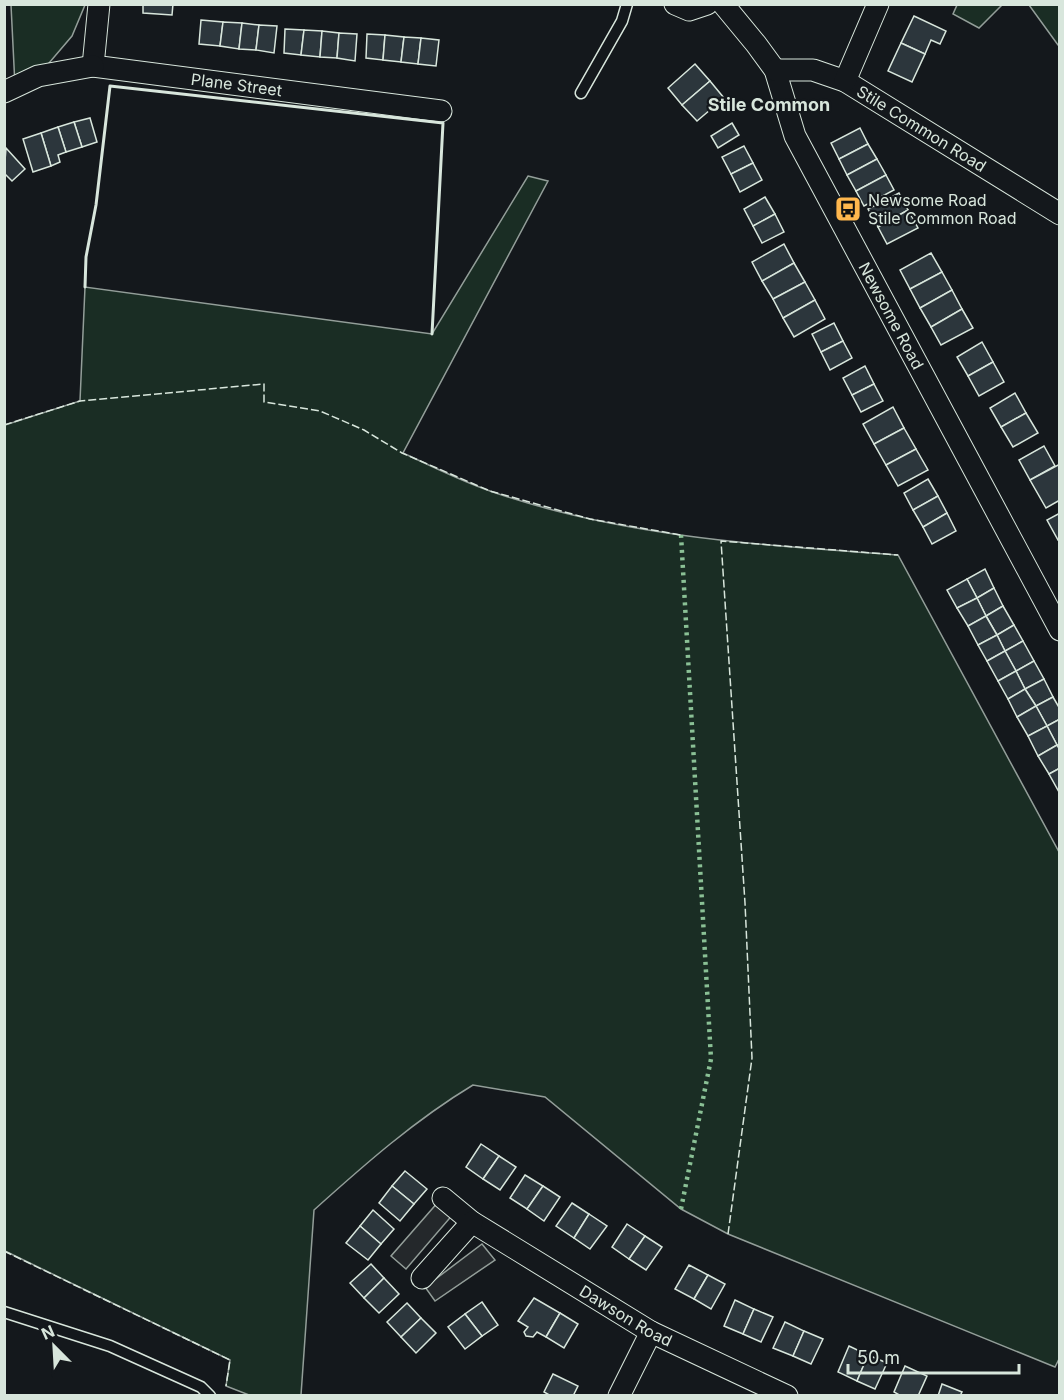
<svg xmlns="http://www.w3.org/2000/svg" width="1064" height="1400" font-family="Inter,sans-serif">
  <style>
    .green { fill: #1a2d24; stroke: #939e99; stroke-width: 1.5 }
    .parking { fill: #24282b; stroke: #939e99; stroke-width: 1.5 }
    .building { fill: #2c363c; stroke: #d8e6dc; stroke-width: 1.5 }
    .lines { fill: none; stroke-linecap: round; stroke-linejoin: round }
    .service-casing { stroke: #d8e6dc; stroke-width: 13 }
    .minor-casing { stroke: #d8e6dc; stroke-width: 23 }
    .service { stroke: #14181c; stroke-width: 10 }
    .minor { stroke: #14181c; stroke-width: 21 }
    .hedge { stroke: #8ac095; stroke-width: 4.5; stroke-dasharray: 3 4.5; stroke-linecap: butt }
    .fence { stroke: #d8e6dc; stroke-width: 1.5; stroke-dasharray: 8 3; stroke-linecap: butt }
    .wall { stroke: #d8e6dc; stroke-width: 3 }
    .labels { text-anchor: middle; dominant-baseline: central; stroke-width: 4.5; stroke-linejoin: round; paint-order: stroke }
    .street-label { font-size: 16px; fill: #d8e6dc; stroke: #14181c }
    .poi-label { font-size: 16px; fill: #d8e6dc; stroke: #14181c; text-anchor: start }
    .neighbourhood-label { font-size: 18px; font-weight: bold; fill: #d8e6dc; stroke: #14181c }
  </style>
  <rect width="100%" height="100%" fill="#14181c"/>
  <g class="green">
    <polygon points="11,5 85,5 72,36 38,76 15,86"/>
    <polygon points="957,5 957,4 1002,5 979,28 953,14"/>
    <polygon points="1029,5 1059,5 1059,45 1058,45"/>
    <path d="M528,176L548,181L403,453C431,466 461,481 490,491C621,537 762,545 898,555L1059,852L1060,1357L1055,1367L728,1234L681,1209L545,1097L473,1085C415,1120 364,1165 314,1210L301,1395H249L226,1386L230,1360L5,1251V425L80,401L85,287L432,334Z"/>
  </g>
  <g class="parking">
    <polygon points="439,1201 455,1212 406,1269 391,1256"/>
    <polygon points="482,1244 495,1260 435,1301 425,1287"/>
  </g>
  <g class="building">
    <polygon points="143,4 173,4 172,15 143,13"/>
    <polygon points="914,16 946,31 940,44 931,40 925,54 901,43"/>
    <polygon points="201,20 223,22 220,46 199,44"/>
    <polygon points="223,22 242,23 239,49 220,46"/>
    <polygon points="242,23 259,25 256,50 239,49"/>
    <polygon points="259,25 277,26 274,53 256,50"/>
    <polygon points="285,29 304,30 301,55 284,53"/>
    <polygon points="304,30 322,31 320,57 301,55"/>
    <polygon points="322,31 339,33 337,58 320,57"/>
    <polygon points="339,33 357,34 355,61 337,58"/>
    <polygon points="367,34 385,35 383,60 366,58"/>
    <polygon points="385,35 404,37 401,62 383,60"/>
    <polygon points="404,37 421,38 418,64 401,62"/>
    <polygon points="421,38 439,40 436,66 418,64"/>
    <polygon points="901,43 925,54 912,82 888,71"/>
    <polygon points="695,64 710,81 682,105 668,88"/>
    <polygon points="710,81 724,98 697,121 682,105"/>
    <polygon points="90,118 97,142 82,147 74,122"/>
    <polygon points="74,122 82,147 66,152 58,127"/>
    <polygon points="732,123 739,135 718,148 711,136"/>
    <polygon points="58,127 66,152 58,155 60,162 51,166 41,133"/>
    <polygon points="860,128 868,144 839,159 831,143"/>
    <polygon points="41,133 51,166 33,172 23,139"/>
    <polygon points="868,144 877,159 847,175 839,159"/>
    <polygon points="744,146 753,163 731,174 722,157"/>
    <polygon points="6,148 25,169 12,181 4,173"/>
    <polygon points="877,159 886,175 856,191 847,175"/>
    <polygon points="753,163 762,180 740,192 731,174"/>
    <polygon points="886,175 894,190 864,206 856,191"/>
    <polygon points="899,193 908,210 878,227 868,209"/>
    <polygon points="765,197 775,214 753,226 744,209"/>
    <polygon points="908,210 918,228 887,244 878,227"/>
    <polygon points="775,214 784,232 762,243 753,226"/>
    <polygon points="784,244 794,263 762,281 752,262"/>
    <polygon points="931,253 942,272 910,289 900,270"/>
    <polygon points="794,263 805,282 773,299 762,281"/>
    <polygon points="942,272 952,290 920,308 910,289"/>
    <polygon points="805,282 815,300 783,318 773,299"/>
    <polygon points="952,290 962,309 931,327 920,308"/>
    <polygon points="815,300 825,319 794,337 783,318"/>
    <polygon points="962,309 973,328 941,345 931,327"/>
    <polygon points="834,323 843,341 821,352 812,334"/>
    <polygon points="843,341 852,358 830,370 821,352"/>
    <polygon points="982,342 993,362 968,376 957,357"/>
    <polygon points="993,362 1004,382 979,396 968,376"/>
    <polygon points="865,366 874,384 852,395 843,378"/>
    <polygon points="874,384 883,401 861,412 852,395"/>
    <polygon points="1015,393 1026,413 1001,427 990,408"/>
    <polygon points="893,407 904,428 874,444 863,424"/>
    <polygon points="1026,413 1038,433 1013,447 1001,427"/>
    <polygon points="904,428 916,449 886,465 874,444"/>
    <polygon points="1044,446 1055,466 1030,480 1019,460"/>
    <polygon points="916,449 928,470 898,486 886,465"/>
    <polygon points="1060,464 1060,500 1046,508 1030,480"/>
    <polygon points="928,479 938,496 913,510 904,493"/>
    <polygon points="938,496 947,513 923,527 913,510"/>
    <polygon points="947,513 956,531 932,544 923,527"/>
    <polygon points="1060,513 1060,539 1058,540 1047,520"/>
    <polygon points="985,569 994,588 977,598 967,579"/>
    <polygon points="967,579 977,598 957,608 947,590"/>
    <polygon points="994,588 1003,606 986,616 977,598"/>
    <polygon points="977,598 986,616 968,626 957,608"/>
    <polygon points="1003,606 1014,625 997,635 986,616"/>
    <polygon points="986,616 997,635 978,645 968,626"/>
    <polygon points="1014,625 1023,641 1005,651 997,635"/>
    <polygon points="997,635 1005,651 987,661 978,645"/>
    <polygon points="1023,641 1034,661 1016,671 1005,651"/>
    <polygon points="1005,651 1016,671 998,681 987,661"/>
    <polygon points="1034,661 1044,679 1025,689 1016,671"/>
    <polygon points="1016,671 1025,689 1008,699 998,681"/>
    <polygon points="1044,679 1053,697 1036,706 1025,689"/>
    <polygon points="1025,689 1036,706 1017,717 1008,699"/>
    <polygon points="1053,697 1060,709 1060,719 1047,726 1036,706"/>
    <polygon points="1036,706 1047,726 1028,736 1017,717"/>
    <polygon points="1060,719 1060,744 1057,745 1047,726"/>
    <polygon points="1047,726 1057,745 1038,756 1028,736"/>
    <polygon points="1057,745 1060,750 1060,768 1049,774 1038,756"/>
    <polygon points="1060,768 1060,792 1059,792 1049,774"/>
    <polygon points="481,1144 499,1156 483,1179 466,1167"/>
    <polygon points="499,1156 516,1167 500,1190 483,1179"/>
    <polygon points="405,1171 427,1189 414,1204 392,1186"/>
    <polygon points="525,1175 543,1186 527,1209 510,1198"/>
    <polygon points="392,1186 414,1204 400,1221 379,1203"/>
    <polygon points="543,1186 560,1197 544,1221 527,1209"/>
    <polygon points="572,1203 589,1214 574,1238 556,1226"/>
    <polygon points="373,1210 394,1229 381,1244 360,1226"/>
    <polygon points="589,1214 607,1226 590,1249 574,1238"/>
    <polygon points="627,1224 645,1236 629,1259 612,1247"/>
    <polygon points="360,1226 381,1244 368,1260 346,1243"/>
    <polygon points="645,1236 662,1247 646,1270 629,1259"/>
    <polygon points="371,1264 384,1278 364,1298 350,1283"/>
    <polygon points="689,1265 708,1275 694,1299 675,1289"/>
    <polygon points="708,1275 725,1284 711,1309 694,1299"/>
    <polygon points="384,1278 399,1294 379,1313 364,1298"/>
    <polygon points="534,1298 560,1313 546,1337 537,1332 533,1337 526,1336 524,1332 528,1327 518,1321"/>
    <polygon points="735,1300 754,1309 743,1334 724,1326"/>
    <polygon points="482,1302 498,1325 482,1336 465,1314"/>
    <polygon points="407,1303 421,1318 401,1337 387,1322"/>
    <polygon points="754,1309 773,1317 761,1342 743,1334"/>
    <polygon points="560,1313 578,1324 564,1348 546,1337"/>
    <polygon points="465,1314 482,1336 465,1349 448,1327"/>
    <polygon points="421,1318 436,1333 416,1353 401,1337"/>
    <polygon points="785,1322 804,1331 793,1356 773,1348"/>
    <polygon points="804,1331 823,1339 811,1364 793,1356"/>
    <polygon points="849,1346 868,1355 857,1381 838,1372"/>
    <polygon points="868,1355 887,1363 875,1389 857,1381"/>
    <polygon points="905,1366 927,1376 918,1396 901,1396 894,1392"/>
    <polygon points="553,1374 578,1386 573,1396 551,1396 544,1392"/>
    <polygon points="942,1384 962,1392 960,1396 938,1396"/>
  </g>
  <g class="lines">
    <defs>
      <g id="service">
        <polyline points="581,93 622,21 627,4"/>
        <polyline points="4,1312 110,1346 201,1387 210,1396"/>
      </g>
      <g id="minor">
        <path id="s1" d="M99,4L93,66L441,111"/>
        <polyline points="675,4 689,10 707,4"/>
        <path id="s2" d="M723,4L756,44L775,70L795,136L1060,630"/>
        <path id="s3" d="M775,70H813L845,81L1060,214"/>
        <polyline points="845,81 878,4"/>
        <polyline points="4,92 38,76 93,66"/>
        <path id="s4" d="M443,1198L472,1222L651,1332L787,1396"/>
        <polyline points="422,1278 472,1222"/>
        <polyline points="619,1396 651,1332"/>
      </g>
    </defs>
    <use href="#service" class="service-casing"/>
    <use href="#minor" class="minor-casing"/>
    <use href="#service" class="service"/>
    <use href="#minor" class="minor"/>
    <polyline class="hedge" points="681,535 711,1059 681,1209"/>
    <g class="fence">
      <polyline points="4,425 80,401 264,384 264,402 320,411 364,430 402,453 490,491 590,519 681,535"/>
      <polyline points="728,1234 752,1058 745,903 721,541 898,555"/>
      <polyline points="4,1251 230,1360 226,1386"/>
    </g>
    <polyline class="wall" points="85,287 86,257 96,205 110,86 443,123 432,334"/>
  </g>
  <defs>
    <symbol id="bus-square" viewBox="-11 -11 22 22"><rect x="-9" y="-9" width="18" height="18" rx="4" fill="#ffb74d" stroke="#14181c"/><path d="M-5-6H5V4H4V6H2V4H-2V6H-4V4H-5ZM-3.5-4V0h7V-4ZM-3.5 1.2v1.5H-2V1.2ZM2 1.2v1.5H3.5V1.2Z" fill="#111"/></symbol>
  </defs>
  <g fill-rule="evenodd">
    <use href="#bus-square" x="833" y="194" width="30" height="30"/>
  </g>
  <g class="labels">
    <g class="street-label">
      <text stroke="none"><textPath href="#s1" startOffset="207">Plane Street</textPath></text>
      <text stroke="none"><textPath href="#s3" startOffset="162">Stile Common Road</textPath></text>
      <text stroke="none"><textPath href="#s2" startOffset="357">Newsome Road</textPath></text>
      <text stroke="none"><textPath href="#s4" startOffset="218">Dawson Road</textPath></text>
    </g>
    <g class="poi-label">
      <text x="868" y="200">Newsome Road<tspan x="868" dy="18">Stile Common Road</tspan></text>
    </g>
    <g class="neighbourhood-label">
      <text x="769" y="104">Stile Common</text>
    </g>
  </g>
  <rect width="1064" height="1400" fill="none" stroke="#d8e6dc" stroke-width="12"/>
  <g transform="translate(54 1346) rotate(336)" stroke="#14181c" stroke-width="4.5" paint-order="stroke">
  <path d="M0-4.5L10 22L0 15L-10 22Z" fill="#d8e6dc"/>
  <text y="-9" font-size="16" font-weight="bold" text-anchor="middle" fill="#d8e6dc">N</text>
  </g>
  <path d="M848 1364v9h171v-9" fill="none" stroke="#d8e6dc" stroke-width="3"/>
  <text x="857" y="1364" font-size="18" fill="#d8e6dc" stroke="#14181c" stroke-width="4.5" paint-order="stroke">50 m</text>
</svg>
